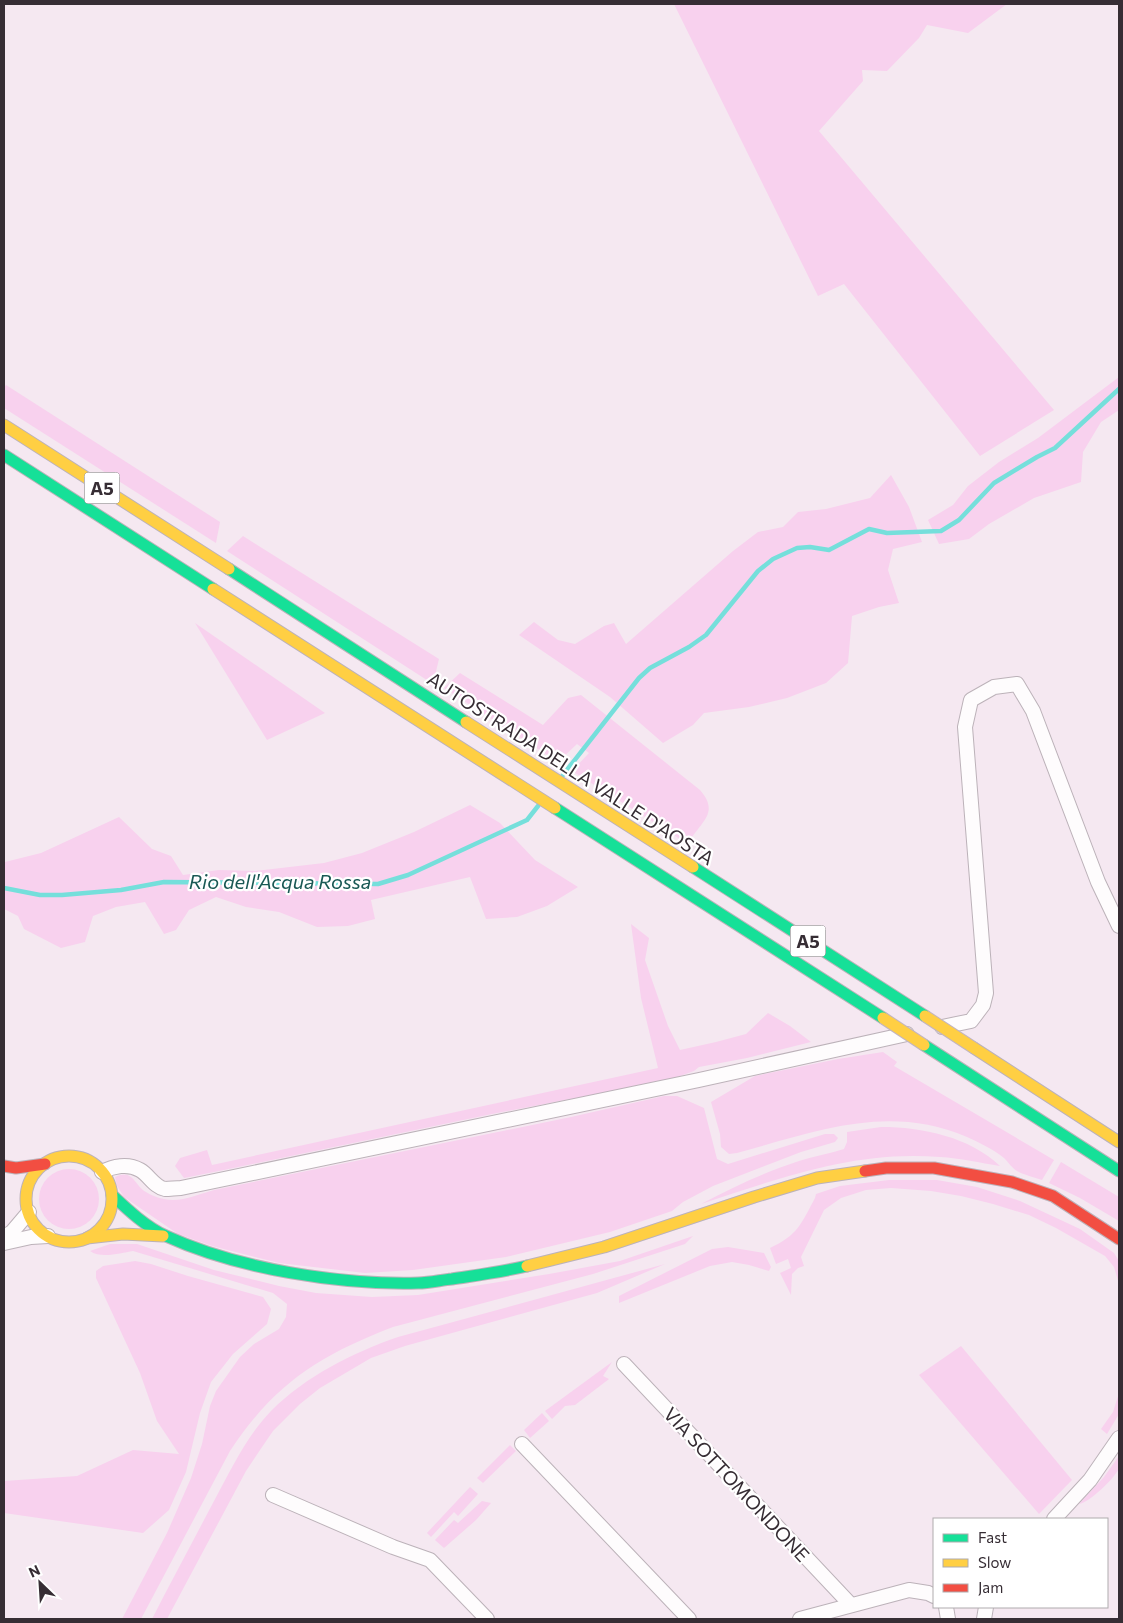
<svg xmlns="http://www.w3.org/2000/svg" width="1123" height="1623" font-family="Commissioner,sans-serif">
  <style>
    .green { fill: #f8d1ee }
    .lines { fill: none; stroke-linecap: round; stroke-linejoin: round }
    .stream { stroke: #75dfdb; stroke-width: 4.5 }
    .street-casing { stroke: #bcb2b9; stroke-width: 16 }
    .fast-casing { stroke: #bcb2b9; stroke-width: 13 }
    .slow-casing { stroke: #bcb2b9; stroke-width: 13 }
    .jam-casing { stroke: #bcb2b9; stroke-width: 13 }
    .street { stroke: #fefcfd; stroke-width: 14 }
    .fast { stroke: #16e098; stroke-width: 11 }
    .slow { stroke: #ffcf43; stroke-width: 11 }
    .jam { stroke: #f24e42; stroke-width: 11 }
    .slow-bridge-casing { stroke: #c3b5bf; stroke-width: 13; stroke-linecap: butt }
    .slow-bridge { stroke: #ffcf43; stroke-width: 11 }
    .labels { text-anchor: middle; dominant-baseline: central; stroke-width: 4.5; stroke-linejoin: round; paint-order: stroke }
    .shield { fill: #fff; stroke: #726c71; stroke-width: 1 }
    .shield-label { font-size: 18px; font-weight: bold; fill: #362d34 }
    .street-label { font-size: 19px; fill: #362d34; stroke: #fff }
    .water-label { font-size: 20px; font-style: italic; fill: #195854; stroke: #fff }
  </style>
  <rect width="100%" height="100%" fill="#f5e8f1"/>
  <g class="green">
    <polygon points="674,4 1007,4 968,33 927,25 919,38 887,71 862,70 863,81 819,131 1054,410 980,456 844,284 818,296"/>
    <polygon points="1119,377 1119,410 1101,422 1083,452 1081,482 1034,498 989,524 969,539 939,544 928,520 953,505 968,486 999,462 1038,438"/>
    <polygon points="6,385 220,522 216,543 4,408 4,387"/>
    <polygon points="891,475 909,507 922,542 893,549 888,570 899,603 879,607 852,616 848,663 826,683 787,698 749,707 704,713 693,725 663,743 610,697 519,635 534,622 558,640 575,644 604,626 614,623 626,644 733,551 758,532 783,527 798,512 826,509 870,498"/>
    <polygon points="243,536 439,659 433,684 227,551"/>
    <polygon points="195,623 325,713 267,740"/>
    <path d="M460,673L543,725L568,698L581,695L700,790C721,814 699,822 688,844L572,771L589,753L577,744L558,762L444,688Z"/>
    <polygon points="470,805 500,823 535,860 578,887 547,906 517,917 486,919 470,877 371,900 375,919 348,926 317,927 279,912 246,907 216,897 189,910 176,930 164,934 145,902 116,907 93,916 85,942 61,948 24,929 18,916 4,909 4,864 5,862 41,853 119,817 152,849 171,856 183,875 219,870 255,871 324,863 362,853 414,832"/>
    <polygon points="631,924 649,938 645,960 668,1026 680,1050 716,1042 746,1034 768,1013 790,1026 811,1042 747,1058 699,1067 694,1071 669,1080 492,1114 224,1170 184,1178 175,1166 180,1158 207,1150 212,1165 658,1068 641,998"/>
    <path d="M883,1052L897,1062L894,1066L1054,1160L1042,1180C1034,1177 1024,1175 1017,1171C1012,1168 1008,1162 1004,1158C993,1149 980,1143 967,1137C887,1103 815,1132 737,1153L729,1154L721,1147L720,1134L711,1102L755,1076L838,1059Z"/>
    <path d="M664,1096H677L704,1108L717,1159L728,1164L825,1134H834L838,1138L835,1142L801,1152L713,1186L683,1202L672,1211L610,1232L506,1257L413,1270L365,1273L279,1263L212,1246L178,1234L124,1197L117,1186L115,1177C133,1168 134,1185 146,1192C150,1195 159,1198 164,1199C180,1203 199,1194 214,1190L571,1117Z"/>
    <path d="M881,1127C922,1127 970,1137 1000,1166C980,1163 960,1158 940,1157C854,1150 781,1178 701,1204C733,1187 765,1172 799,1161C814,1156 829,1154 844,1149L847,1142V1132Z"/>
    <polygon points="1061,1162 1119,1197 1119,1221 1080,1198 1049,1183"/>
    <circle cx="69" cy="1199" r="30"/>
    <path d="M889,1180H937L977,1187L1020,1201L1080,1229L1114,1253L1119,1261V1284L1114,1267L1105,1256L1056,1228L1029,1215L993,1204L961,1196L931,1191L891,1188L866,1190L841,1198L824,1210L801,1257L804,1266L798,1268L792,1274L791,1295L780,1273L791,1268L788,1259L776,1264L770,1248C798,1235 801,1224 815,1198L816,1194L840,1186Z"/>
    <path d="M693,1236L685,1244L593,1274L393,1327C320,1355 274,1384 230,1451L141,1619H122L167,1533L191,1478L202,1444L210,1406L216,1391L240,1357L254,1344L279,1329L286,1317L287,1304L273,1293L133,1251C121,1253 101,1259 90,1251L110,1244H137L214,1270L279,1286L316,1293L372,1297L418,1295L549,1274L620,1261Z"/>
    <polygon points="728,1247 764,1253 771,1267 769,1271 749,1265 732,1262 710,1266 619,1303 619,1296 712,1249"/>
    <polygon points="135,1261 151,1264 188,1276 263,1297 271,1309 267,1324 233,1354 211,1382 200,1413 186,1472 169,1510 143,1533 4,1513 4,1481 77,1476 133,1450 179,1454 157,1421 140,1373 96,1278 96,1271 103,1266"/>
    <path d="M665,1264L597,1293L405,1346L371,1358L320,1388L300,1404L273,1431L260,1450L246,1471L167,1619H152C172,1580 193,1541 214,1501C231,1470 246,1437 271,1411C306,1376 352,1353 398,1337Z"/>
    <polygon points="961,1346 1072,1480 1039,1514 919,1375"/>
    <polygon points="612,1362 603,1376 609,1379 575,1405 565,1406 552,1419 545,1411"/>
    <polygon points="1119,1393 1119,1414 1107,1434 1101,1429 1113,1412"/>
    <polygon points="542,1413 549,1421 530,1438 524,1430"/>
    <polygon points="510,1445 516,1451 483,1483 477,1478"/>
    <path d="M1119,1456C1119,1459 1120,1464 1119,1468C1116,1477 1089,1503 1079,1504L1104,1477Z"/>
    <polygon points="470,1487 478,1494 458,1516 454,1512 431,1537 427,1533"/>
    <polygon points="482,1501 491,1503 476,1520 444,1548 435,1540 454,1520 458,1523"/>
  </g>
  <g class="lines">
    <g class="stream">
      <polyline points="563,775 639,678 650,668 689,647 706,635 758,571 773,559 797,548 810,547 829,550 869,529 887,533 941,531 959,520 994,483 1037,457 1055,448 1119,389"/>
      <polyline points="4,888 40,895 62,895 121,890 164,882 378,884 408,875 527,820 538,806"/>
    </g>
    <defs>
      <g id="street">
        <polyline points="942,1027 971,1021 983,1005 986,993 965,727 971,700 994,687 1017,684 1033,711 1098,882 1119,926"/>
        <path d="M102,1172C113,1166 128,1163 140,1170C149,1175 154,1187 165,1189C170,1189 176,1188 181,1188L699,1080L907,1034"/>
        <polyline points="4,1237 12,1232 29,1212"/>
        <polyline points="4,1243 31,1237 48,1236"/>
        <polyline points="624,1364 851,1605"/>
        <polyline points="522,1444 689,1619"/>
        <polyline points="273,1495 393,1547 430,1560 487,1619"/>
        <polyline points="1054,1519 1090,1480 1119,1438"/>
        <polyline points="946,1607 948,1619"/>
        <polyline points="800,1619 909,1590 928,1593 934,1596"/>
        <polyline points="984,1619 986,1607"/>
      </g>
      <g id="fast">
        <polyline points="4,455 213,589"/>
        <polyline points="229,569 466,722"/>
        <polyline points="555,808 883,1018"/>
        <polyline points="693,867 925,1016"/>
        <polyline points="924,1045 1119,1171"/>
        <path d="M112,1195C128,1210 146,1227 166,1236C238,1269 340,1285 418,1283C430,1283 441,1280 452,1279C478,1275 502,1272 527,1266"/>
      </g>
      <g id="slow">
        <polyline points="4,425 229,569"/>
        <polyline points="213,589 555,808"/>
        <polyline points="466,722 693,867"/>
        <polyline points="974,1048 1119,1142"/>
        <circle cx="69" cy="1199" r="43"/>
        <polyline points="87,1238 123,1234 163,1236"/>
        <polyline points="527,1266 604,1247 754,1197 817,1178 865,1171"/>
      </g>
      <g id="jam">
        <polyline points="4,1166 16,1168 45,1164"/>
        <polyline points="865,1171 886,1168 934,1168 1012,1182 1053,1196 1119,1239"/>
      </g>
    </defs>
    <use href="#street" class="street-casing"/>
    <use href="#fast" class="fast-casing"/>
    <use href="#slow" class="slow-casing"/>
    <use href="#jam" class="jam-casing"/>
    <use href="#street" class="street"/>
    <use href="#fast" class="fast"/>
    <use href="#slow" class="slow"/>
    <use href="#jam" class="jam"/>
    <defs>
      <g id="slow-bridge">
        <polyline points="925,1016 974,1048"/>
        <polyline points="883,1018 924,1045"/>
      </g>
    </defs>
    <use href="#slow-bridge" class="slow-bridge-casing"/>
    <use href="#slow-bridge" class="slow-bridge"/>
  </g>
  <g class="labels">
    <g class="shield">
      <rect x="84.5" y="472.5" width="35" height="31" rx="4"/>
      <rect x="790.5" y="925.5" width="35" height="31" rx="4"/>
    </g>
    <g class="shield-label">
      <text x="102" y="488">A5</text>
      <text x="808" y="941">A5</text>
    </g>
    <g class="street-label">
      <text transform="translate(571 768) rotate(33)">AUTOSTRADA DELLA VALLE D'AOSTA</text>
      <text transform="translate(737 1484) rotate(47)">VIA SOTTOMONDONE</text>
    </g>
    <g class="water-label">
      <text x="280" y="881">Rio dell'Acqua Rossa</text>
    </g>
  </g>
  <rect width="1123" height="1623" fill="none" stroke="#362d34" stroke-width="10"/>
  <rect x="933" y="1518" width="175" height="90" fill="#ffffff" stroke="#afabae"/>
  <rect x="943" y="1534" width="25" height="8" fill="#16e098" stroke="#afabae"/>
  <text x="978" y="1543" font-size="15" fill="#362d34">Fast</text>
  <rect x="943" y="1559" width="25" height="8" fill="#ffcf43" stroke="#afabae"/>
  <text x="978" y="1568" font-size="15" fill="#362d34">Slow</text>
  <rect x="943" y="1584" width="25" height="8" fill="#f24e42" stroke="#afabae"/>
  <text x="978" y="1593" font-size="15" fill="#362d34">Jam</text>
  <g transform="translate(40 1583) rotate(335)" stroke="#ffffff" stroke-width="4" paint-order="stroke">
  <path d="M0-4L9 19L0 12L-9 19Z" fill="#362d34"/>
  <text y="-8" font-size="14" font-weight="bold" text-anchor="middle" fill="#362d34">N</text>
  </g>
</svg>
